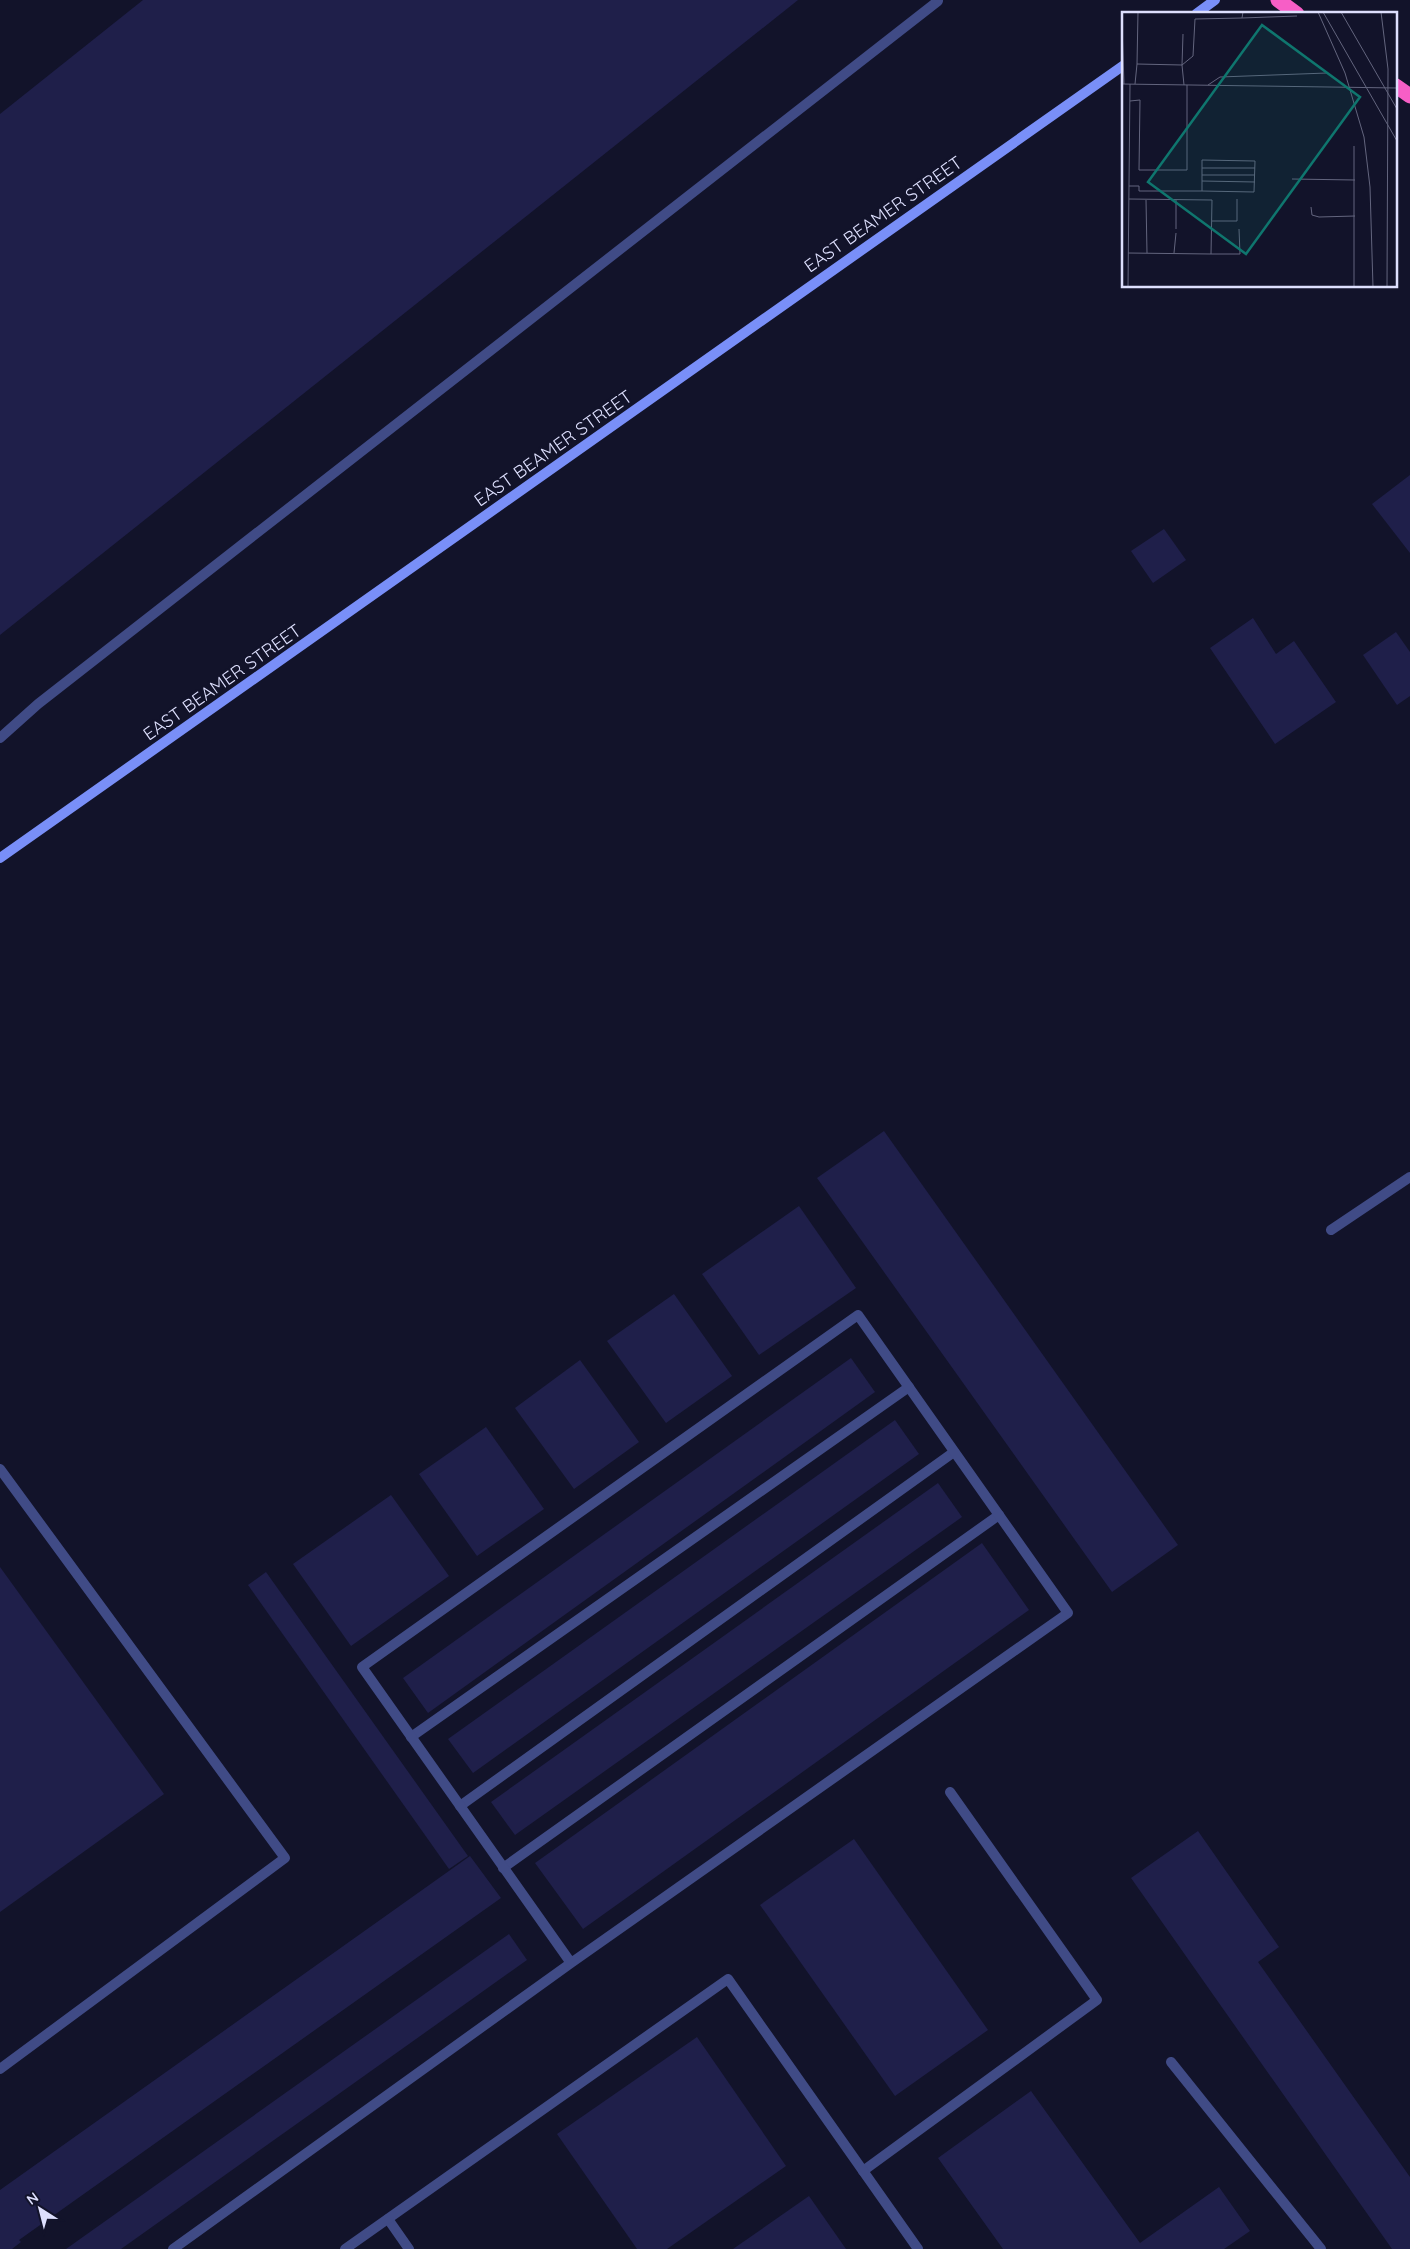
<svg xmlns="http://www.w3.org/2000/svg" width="1410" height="2249" font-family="Quicksand,sans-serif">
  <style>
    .building { fill: #1f1f4a }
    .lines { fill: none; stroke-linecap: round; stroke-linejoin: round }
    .lane { stroke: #404b86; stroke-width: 10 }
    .secondary { stroke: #798ff8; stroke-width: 10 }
    .highway { stroke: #f75ec6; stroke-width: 15 }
    .labels { text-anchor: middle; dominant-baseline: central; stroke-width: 5; stroke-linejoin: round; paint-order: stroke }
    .street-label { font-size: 18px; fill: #dddffd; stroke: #12132a }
    .inset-road { fill: none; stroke: #63657e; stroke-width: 1 }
    .view { fill: #0f766e; fill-opacity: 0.15; stroke: #0f766e; stroke-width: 2.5 }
    .inset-edge { fill: none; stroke: #dddffd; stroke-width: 2.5 }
  </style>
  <rect width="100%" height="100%" fill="#12132a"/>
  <g class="building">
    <polygon points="143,0 798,0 0,635 0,114"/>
    <polygon points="1410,475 1410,553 1372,504"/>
    <polygon points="1164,529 1186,560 1153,583 1131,551"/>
    <polygon points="1253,618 1276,654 1294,641 1336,702 1275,744 1210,648"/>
    <polygon points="1396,632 1410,652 1410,696 1397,705 1363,655"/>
    <polygon points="884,1131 1178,1545 1112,1592 817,1178"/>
    <polygon points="799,1206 856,1288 759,1355 702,1274"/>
    <polygon points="674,1294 732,1376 666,1423 607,1341"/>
    <polygon points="851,1358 875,1392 428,1713 403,1678"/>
    <polygon points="580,1360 639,1442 574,1489 515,1408"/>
    <polygon points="895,1420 919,1454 473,1773 448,1739"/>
    <polygon points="486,1427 544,1509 477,1556 419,1474"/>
    <polygon points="938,1483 962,1517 515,1835 491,1802"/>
    <polygon points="391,1495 449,1576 351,1646 293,1564"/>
    <polygon points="982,1543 1029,1610 583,1929 535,1863"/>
    <polygon points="0,1567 164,1794 0,1912"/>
    <polygon points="266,1572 468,1856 449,1869 248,1585"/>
    <polygon points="1198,1831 1279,1947 1258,1962 1410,2177 1410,2249 1392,2249 1131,1878"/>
    <polygon points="854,1839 988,2030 895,2096 760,1905"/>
    <polygon points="470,1856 501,1898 19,2240 21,2242 12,2249 0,2249 0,2190"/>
    <polygon points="509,1934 527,1960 121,2249 66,2249"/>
    <polygon points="697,2037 786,2166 667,2249 637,2249 557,2134"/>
    <polygon points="1031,2091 1140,2243 1219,2187 1250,2231 1224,2249 1003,2249 938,2158"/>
    <polygon points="809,2196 846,2249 733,2249"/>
  </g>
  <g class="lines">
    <g class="lane">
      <polyline points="0,738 38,704 938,1"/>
      <polyline points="1331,1230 1410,1177"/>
      <polyline points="0,1469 285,1858 0,2069"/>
      <polyline points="411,1737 909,1387"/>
      <polyline points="460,1806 954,1452"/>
      <polyline points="503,1868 999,1515"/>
      <polyline points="1171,2062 1321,2249"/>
      <polyline points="863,2171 1097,2000 950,1792"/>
      <polyline points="388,2219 409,2249"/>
      <polyline points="173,2249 571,1963 1068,1613 858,1315 362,1667 571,1963"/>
      <polyline points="345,2249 728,1979 918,2249"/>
    </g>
    <g class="secondary">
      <polyline points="1196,14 1215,0"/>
      <polyline points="0,858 1124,65"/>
    </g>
    <g class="highway">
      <polyline points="1278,0 1297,14"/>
      <polyline points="1396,86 1410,96"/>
    </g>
  </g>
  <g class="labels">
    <g class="street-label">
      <text transform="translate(883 214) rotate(-35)">EAST BEAMER STREET</text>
      <text transform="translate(553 448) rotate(-35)">EAST BEAMER STREET</text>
      <text transform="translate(222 682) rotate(-35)">EAST BEAMER STREET</text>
    </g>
  </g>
  <g transform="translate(1122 12)">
    <rect width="275" height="275" fill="#12132a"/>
    <path class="inset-road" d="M196,0L223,61L242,125L248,175L251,275M201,0L275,129M219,0L275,97M259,0L266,57L265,275M120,6L175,4M0,14L2,72M61,22L60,53L71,44L73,7L120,6L121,0M15,52L16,0M0,72L275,76M13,72L15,52L60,53L62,73M86,73L98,65L205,61M8,89L18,88L17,158H65V73M232,134V275M80,156H133M80,163H133M170,167L233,168M80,169L133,170M7,174H17V179H80V148L133,149L132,180L80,179M24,188L25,241M189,195L190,203L197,205L233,204M90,209H115V187M54,217V188M6,241L89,242L90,188L7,187M52,241L54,221M89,242H118L117,217M6,275L8,72"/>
    <path class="view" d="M140,13L238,85L124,242L26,170Z"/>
    <rect width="275" height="275" class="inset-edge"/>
  </g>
  <g transform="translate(40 2209) rotate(324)" stroke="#12132a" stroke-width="4" paint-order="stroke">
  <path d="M0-4L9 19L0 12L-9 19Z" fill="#dddffd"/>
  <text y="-8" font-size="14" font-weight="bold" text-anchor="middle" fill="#dddffd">N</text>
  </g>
</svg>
